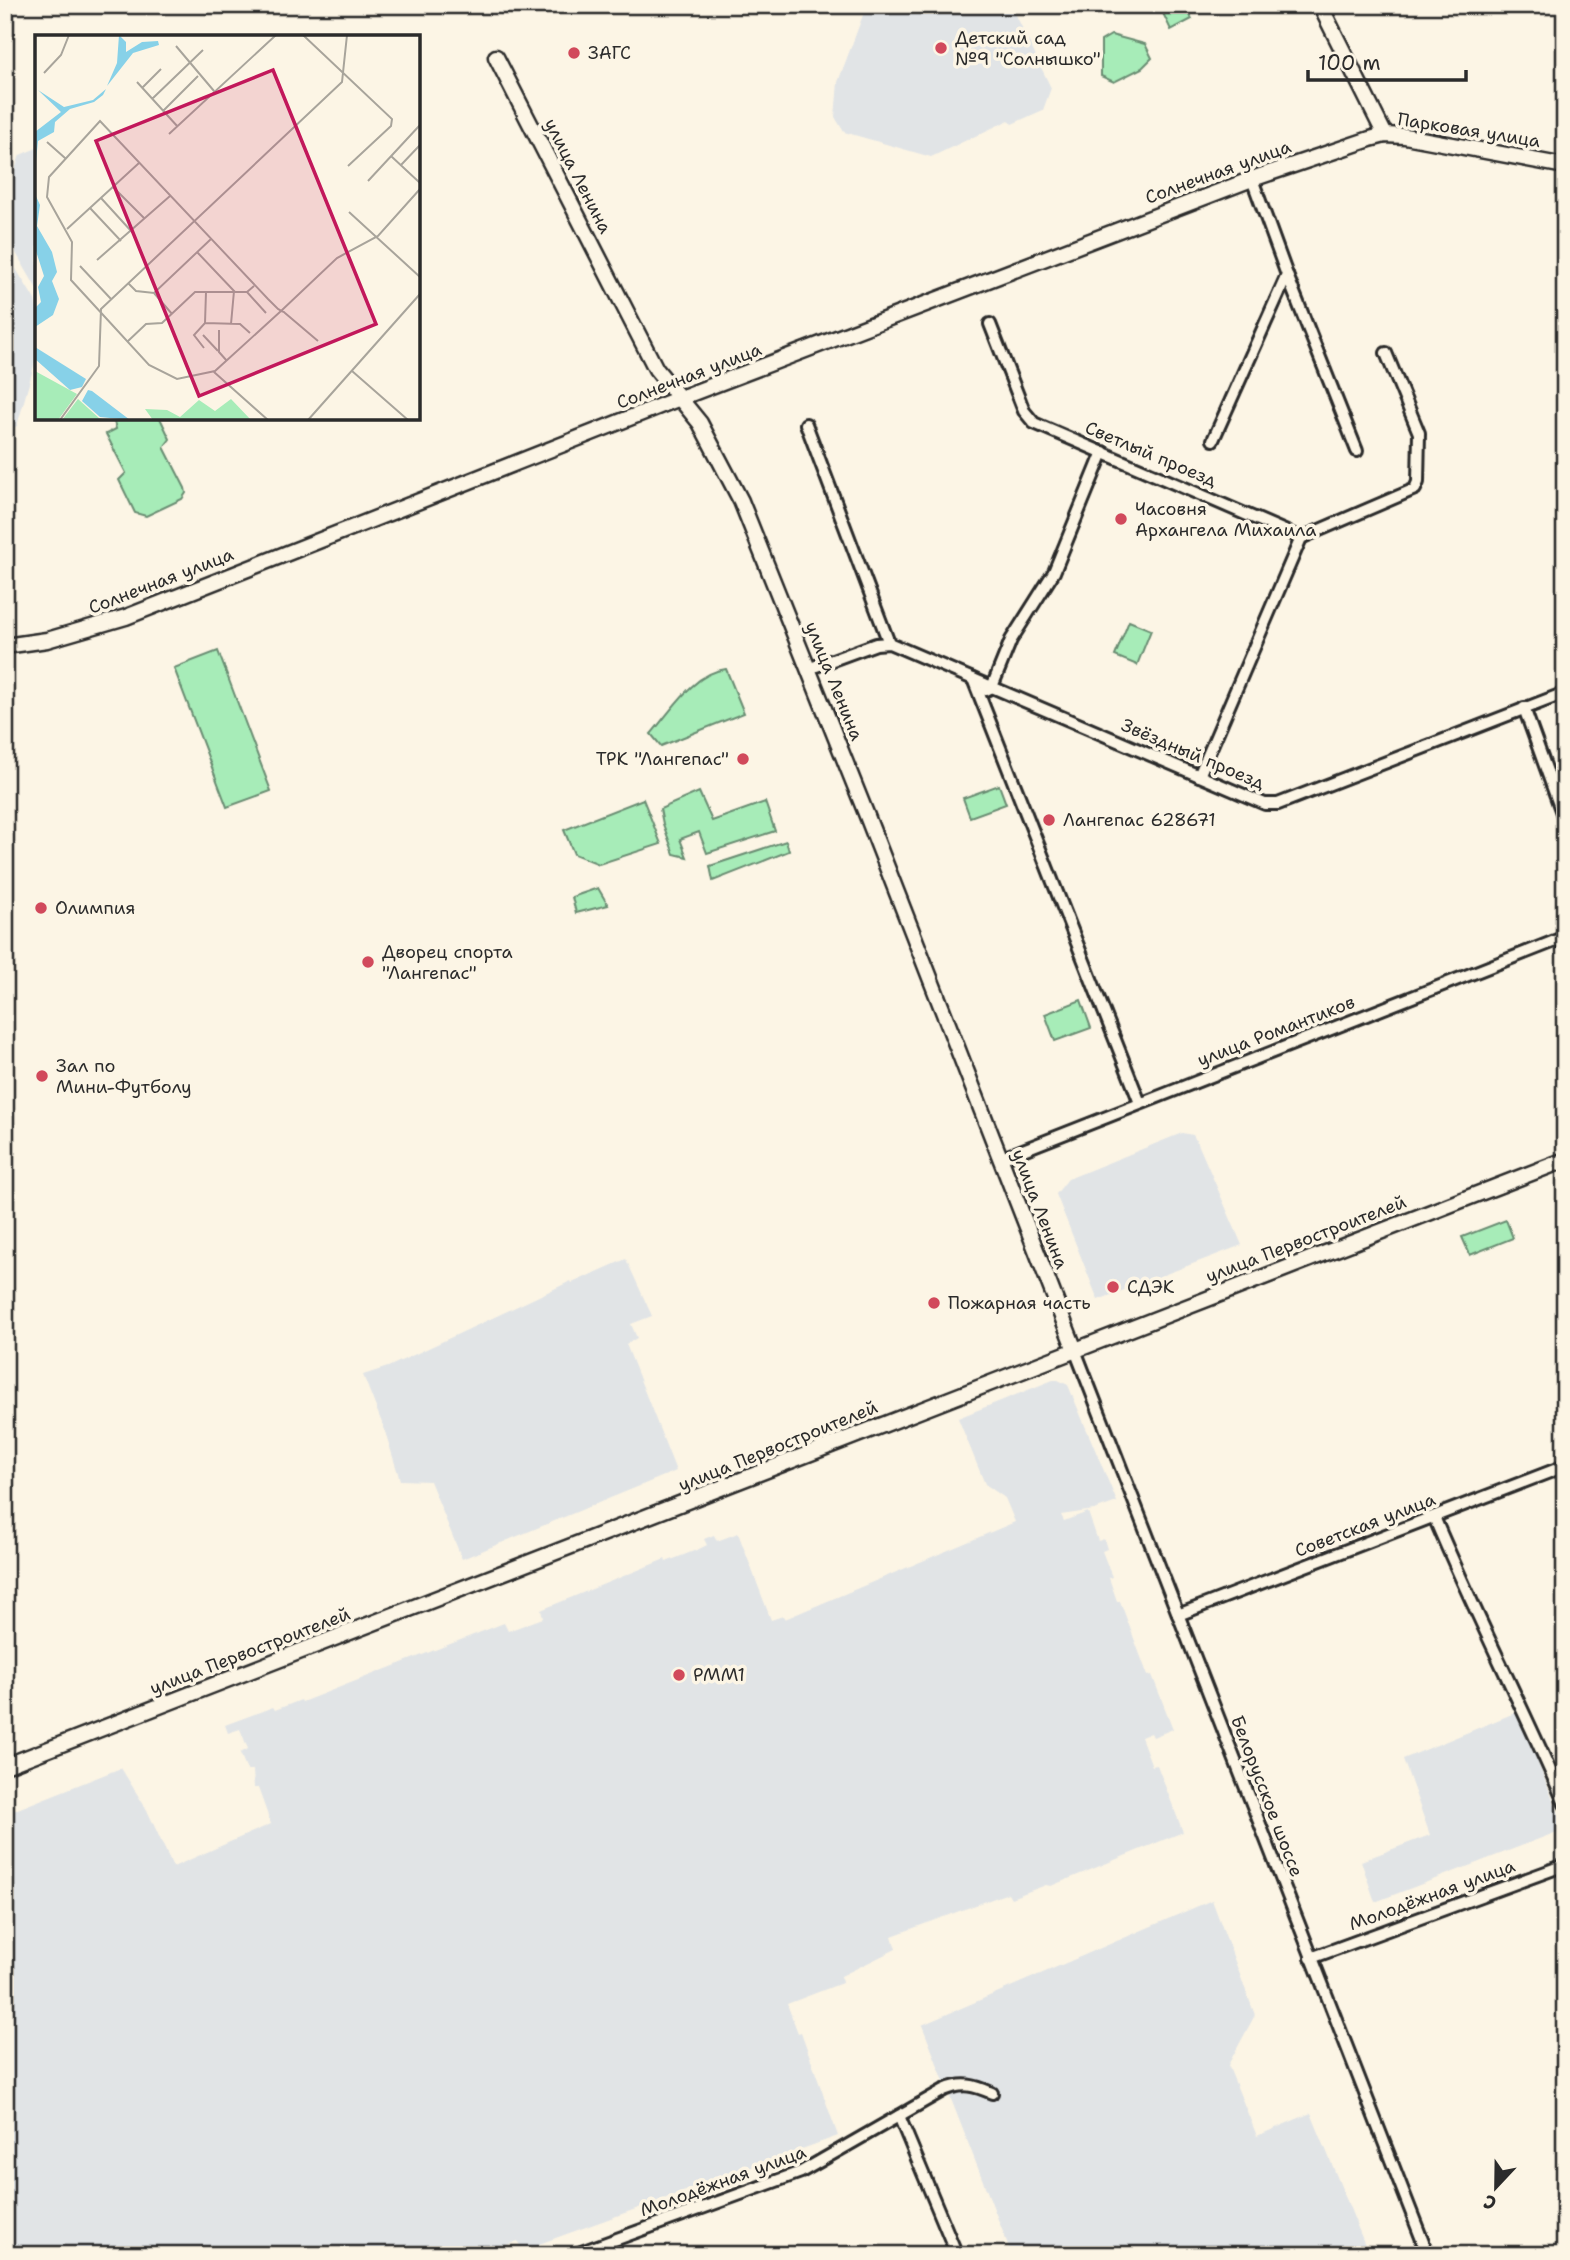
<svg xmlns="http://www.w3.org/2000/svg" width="1570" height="2260" font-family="'Shantell Sans',sans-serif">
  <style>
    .built { fill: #e1e4e6 }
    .green { fill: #a7ecb8; stroke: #698c72; stroke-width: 2 }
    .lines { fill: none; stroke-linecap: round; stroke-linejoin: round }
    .street-casing { stroke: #2b2b2b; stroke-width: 16 }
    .secondary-casing { stroke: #2b2b2b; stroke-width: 19 }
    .street { stroke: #fcf5e5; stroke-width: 10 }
    .secondary { stroke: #fcf5e5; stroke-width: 14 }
    .poi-dot { fill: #d1495b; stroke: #fcf5e5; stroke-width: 2.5 }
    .labels { text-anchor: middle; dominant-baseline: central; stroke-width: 7; stroke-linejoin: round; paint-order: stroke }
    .poi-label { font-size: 18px; fill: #2b2b2b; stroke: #fcf5e5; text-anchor: start }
    .street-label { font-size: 18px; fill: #2b2b2b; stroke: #fcf5e5 }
    .inset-road { fill: none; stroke: #a8a49b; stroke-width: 2 }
    .view { fill: #c2185b; fill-opacity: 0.15; stroke: #c2185b; stroke-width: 3.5 }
    .inset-edge { fill: none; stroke: #2b2b2b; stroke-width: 3.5 }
  </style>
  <rect width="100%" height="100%" fill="#fcf5e5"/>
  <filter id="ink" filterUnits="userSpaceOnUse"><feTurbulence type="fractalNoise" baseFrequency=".0143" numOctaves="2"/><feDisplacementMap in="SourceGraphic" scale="14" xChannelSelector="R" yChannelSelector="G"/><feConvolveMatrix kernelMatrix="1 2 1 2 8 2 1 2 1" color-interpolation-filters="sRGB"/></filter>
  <g filter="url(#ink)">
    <g class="built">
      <polygon points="869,5 988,5 1015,13 1051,88 1043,110 1012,124 1009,120 931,157 844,132 835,117 838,82 866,7"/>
      <polygon points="37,148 37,289 5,234 5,199 20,155"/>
      <polygon points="5,251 35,300 37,309 37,355 17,426 5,431"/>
      <polygon points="1182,1133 1193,1135 1199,1146 1242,1245 1098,1300 1056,1194 1068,1179"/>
      <polygon points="626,1259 652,1316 631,1324 637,1338 626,1344 676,1471 462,1559 430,1481 400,1480 384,1428 363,1375 388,1367 571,1281 572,1283"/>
      <polygon points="1053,1380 1058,1380 1068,1385 1117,1502 1094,1510 1061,1515 1064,1521 1088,1512 1098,1541 1104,1539 1107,1549 1102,1551 1112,1577 1109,1578 1117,1601 1120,1601 1148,1676 1152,1675 1173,1729 1153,1737 1151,1733 1141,1737 1152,1766 1157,1765 1183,1832 1051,1886 1046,1885 1011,1898 1008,1893 892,1936 896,1949 841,1976 842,1983 787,2004 798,2033 801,2032 838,2136 539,2244 539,2247 523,2254 518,2241 483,2253 483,2255 5,2255 5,1814 121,1768 147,1810 173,1867 271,1824 258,1788 254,1788 253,1770 247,1770 240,1753 248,1749 240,1729 228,1733 225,1725 273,1707 275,1710 301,1700 302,1702 504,1623 508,1631 543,1618 541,1610 665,1559 666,1562 699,1549 707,1545 704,1539 714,1535 717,1541 738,1533 771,1620 783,1616 785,1619 1015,1522 1005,1498 985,1484 958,1418"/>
      <polygon points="1517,1712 1565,1829 1375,1902 1361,1861 1430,1835 1403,1759"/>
      <polygon points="1212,1900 1255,2015 1228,2065 1257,2136 1311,2113 1369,2255 1012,2255 922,2025"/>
    </g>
    <g class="green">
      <polygon points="1162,5 1185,5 1192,19 1171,30 1160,7"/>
      <polygon points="1111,35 1145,44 1152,58 1142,68 1114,82 1101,76 1101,41"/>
      <polygon points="113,418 160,418 170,439 164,447 185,488 186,493 182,499 146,516 135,513 119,480 126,473 106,434 116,429"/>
      <polygon points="1129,621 1151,630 1137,665 1115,656"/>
      <polygon points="218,651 271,791 227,807 174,668"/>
      <path d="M726,669L744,713L661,746L651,734C671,711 694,672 726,669Z"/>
      <polygon points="999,785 1006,804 970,817 963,798"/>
      <polygon points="699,792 712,821 765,802 775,831 707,853 699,832 680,839 687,857 674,854 663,824 660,809"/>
      <polygon points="643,799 661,844 599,864 574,854 564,830"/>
      <polygon points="786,841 789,851 713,881 710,866"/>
      <polygon points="598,888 608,905 576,913 572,897"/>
      <polygon points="1081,1000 1091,1028 1055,1041 1045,1014"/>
      <polygon points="1506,1220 1513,1238 1470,1255 1462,1237"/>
    </g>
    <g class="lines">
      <defs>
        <g id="street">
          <polyline points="1287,275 1357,451"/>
          <polyline points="990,324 1024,411 1034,423 1301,538 1415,489 1418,482 1419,433 1386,353"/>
          <polyline points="806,424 889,643"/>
          <polyline points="1213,440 1287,275 1252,179"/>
          <polyline points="808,669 876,644 889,643 1265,804 1278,804 1565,693"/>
          <polyline points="973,679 1140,1103"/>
          <polyline points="986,690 992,687 1011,640 1054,572 1103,452"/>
          <polyline points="1524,708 1565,821"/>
          <polyline points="1199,776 1301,538"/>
          <polyline points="1000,1159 1565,937"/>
          <polyline points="1075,1350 1428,2255"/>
          <path d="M1434,1517C1475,1614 1523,1707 1565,1804"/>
          <polyline points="1178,1615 1565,1466"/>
          <polyline points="1311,1958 1565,1865"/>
          <polyline points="899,2116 957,2255"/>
          <path d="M573,2255L801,2172L944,2090C963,2082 974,2085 992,2093"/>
        </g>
        <g id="secondary">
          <polyline points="1320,5 1385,135"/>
          <polyline points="496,57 656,369 700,423 741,501 867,816 1075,1350"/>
          <polyline points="5,646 47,640 126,617 680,398 1252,179 1370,139 1385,135 1405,136 1565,166"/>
          <polyline points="5,1766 1565,1160"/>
        </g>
      </defs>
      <use href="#street" class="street-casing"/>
      <use href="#secondary" class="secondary-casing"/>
      <use href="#street" class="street"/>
      <use href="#secondary" class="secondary"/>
    </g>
  </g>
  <g class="poi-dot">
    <circle cx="941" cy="48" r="7"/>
    <circle cx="574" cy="53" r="7"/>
    <circle cx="1121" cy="519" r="7"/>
    <circle cx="743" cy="759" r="7"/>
    <circle cx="1049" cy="820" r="7"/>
    <circle cx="41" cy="908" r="7"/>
    <circle cx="368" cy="962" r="7"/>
    <circle cx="42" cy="1076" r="7"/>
    <circle cx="1113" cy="1287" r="7"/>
    <circle cx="934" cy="1303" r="7"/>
    <circle cx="679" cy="1675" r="7"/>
  </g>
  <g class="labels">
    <g class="poi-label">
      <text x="955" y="38">Детский сад<tspan x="955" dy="21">№9 "Солнышко"</tspan></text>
      <text x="588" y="53">ЗАГС</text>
      <text x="1135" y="509">Часовня<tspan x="1135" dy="21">Архангела Михаила</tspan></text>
      <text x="729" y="759" text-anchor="end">ТРК "Лангепас"</text>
      <text x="1063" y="820">Лангепас 628671</text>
      <text x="55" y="908">Олимпия</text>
      <text x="382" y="952">Дворец спорта<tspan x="382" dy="21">"Лангепас"</tspan></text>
      <text x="56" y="1066">Зал по<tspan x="56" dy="21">Мини-Футболу</tspan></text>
      <text x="1127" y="1287">СДЭК</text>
      <text x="948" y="1303">Пожарная часть</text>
      <text x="693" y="1675">РММ1</text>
    </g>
    <g class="street-label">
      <text transform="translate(1469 130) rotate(9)">Парковая улица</text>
      <text transform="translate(1218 172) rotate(-20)">Солнечная улица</text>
      <text transform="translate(578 176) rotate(63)">улица Ленина</text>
      <text transform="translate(689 376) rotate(-21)">Солнечная улица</text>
      <text transform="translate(1151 454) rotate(23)">Светлый проезд</text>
      <text transform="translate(161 581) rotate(-21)">Солнечная улица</text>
      <text transform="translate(834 681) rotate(68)">улица Ленина</text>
      <text transform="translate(1193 754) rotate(23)">Звёздный проезд</text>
      <text transform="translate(1276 1031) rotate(-21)">улица Романтиков</text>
      <text transform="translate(1040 1209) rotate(69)">улица Ленина</text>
      <text transform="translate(1306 1239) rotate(-21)">улица Первостроителей</text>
      <text transform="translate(778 1446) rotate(-22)">улица Первостроителей</text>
      <text transform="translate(1365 1525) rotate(-21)">Советская улица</text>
      <text transform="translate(250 1651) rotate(-21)">улица Первостроителей</text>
      <text transform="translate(1267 1796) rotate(69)">Белорусское шоссе</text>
      <text transform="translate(1432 1895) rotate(-20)">Молодёжная улица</text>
      <text transform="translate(723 2181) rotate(-20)">Молодёжная улица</text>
    </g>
  </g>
  <g transform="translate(35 35)">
    <rect width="385" height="385" fill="#fcf5e5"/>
    <path d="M0,336L42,359L23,385H0ZM43,364L64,383L71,385H27ZM196,364L216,385H118L110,374L132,375L145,382L164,365L180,376Z" fill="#a7ecb8"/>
    <path d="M84,0L91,7V17L107,7L123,6L124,10L98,18L72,51L82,28ZM71,54L68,60L59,67L35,74L20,87L19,97L3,106L0,136V97L26,77L3,55L29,72L58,65ZM0,159L5,170L2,191L17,217L22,237L17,246L24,264L18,280L0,292V273L6,267L3,252L9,241L0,213ZM0,312L51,344L47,352L35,355L0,324ZM53,355L57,356L95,385L65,382L47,366Z" fill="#87d1e8"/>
    <path class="inset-road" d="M268,0L357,84L356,91L313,131M141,11L179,56M9,38L26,20L34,0M102,47L143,92M107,53L126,34M117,64L168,15M128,76L163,41M134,99L241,0M12,107L30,123M356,121L385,148M366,130L385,110M333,146L385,90M78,152L110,184M66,163L97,197M55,173L86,206M314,177L385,242M32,194L104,128M162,217L200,257M62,225L135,161M45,231L76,264M93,248L101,256L119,258L176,204M212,257L231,278M119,258L137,279M170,288L171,257M196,289L199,256M184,295V317L192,326M168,300L183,316M283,306L250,278L249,277L246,276L245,275L243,274L233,264L65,86L14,142L12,162L37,207L36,245L114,330L142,344L180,336L246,276L302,223L343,201L385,154M92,307L111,289L127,288L160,257H212L219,251M169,313L159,300L170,288L205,289L215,298M317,336L373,385M179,337L233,385M25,385L64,331L66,274L307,47L312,0M273,385L385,259"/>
    <path class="view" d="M238,35L341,289L164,361L61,106Z"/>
    <rect width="385" height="385" class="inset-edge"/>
  </g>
  <rect width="1570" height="2260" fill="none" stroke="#fcf5e5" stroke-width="28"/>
  <rect x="14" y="14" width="1542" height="2232" fill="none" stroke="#2b2b2b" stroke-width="2.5" filter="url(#ink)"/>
  <g transform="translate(1496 2187) rotate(202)" stroke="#fcf5e5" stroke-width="5" paint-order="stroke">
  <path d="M0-5L12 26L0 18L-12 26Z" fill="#2b2b2b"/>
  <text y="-10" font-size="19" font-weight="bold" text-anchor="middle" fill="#2b2b2b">С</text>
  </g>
  <path d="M1308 70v10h158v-10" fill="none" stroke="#2b2b2b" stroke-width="3.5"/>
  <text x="1318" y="70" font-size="21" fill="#2b2b2b" stroke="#fcf5e5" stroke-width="5" paint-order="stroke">100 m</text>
</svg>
